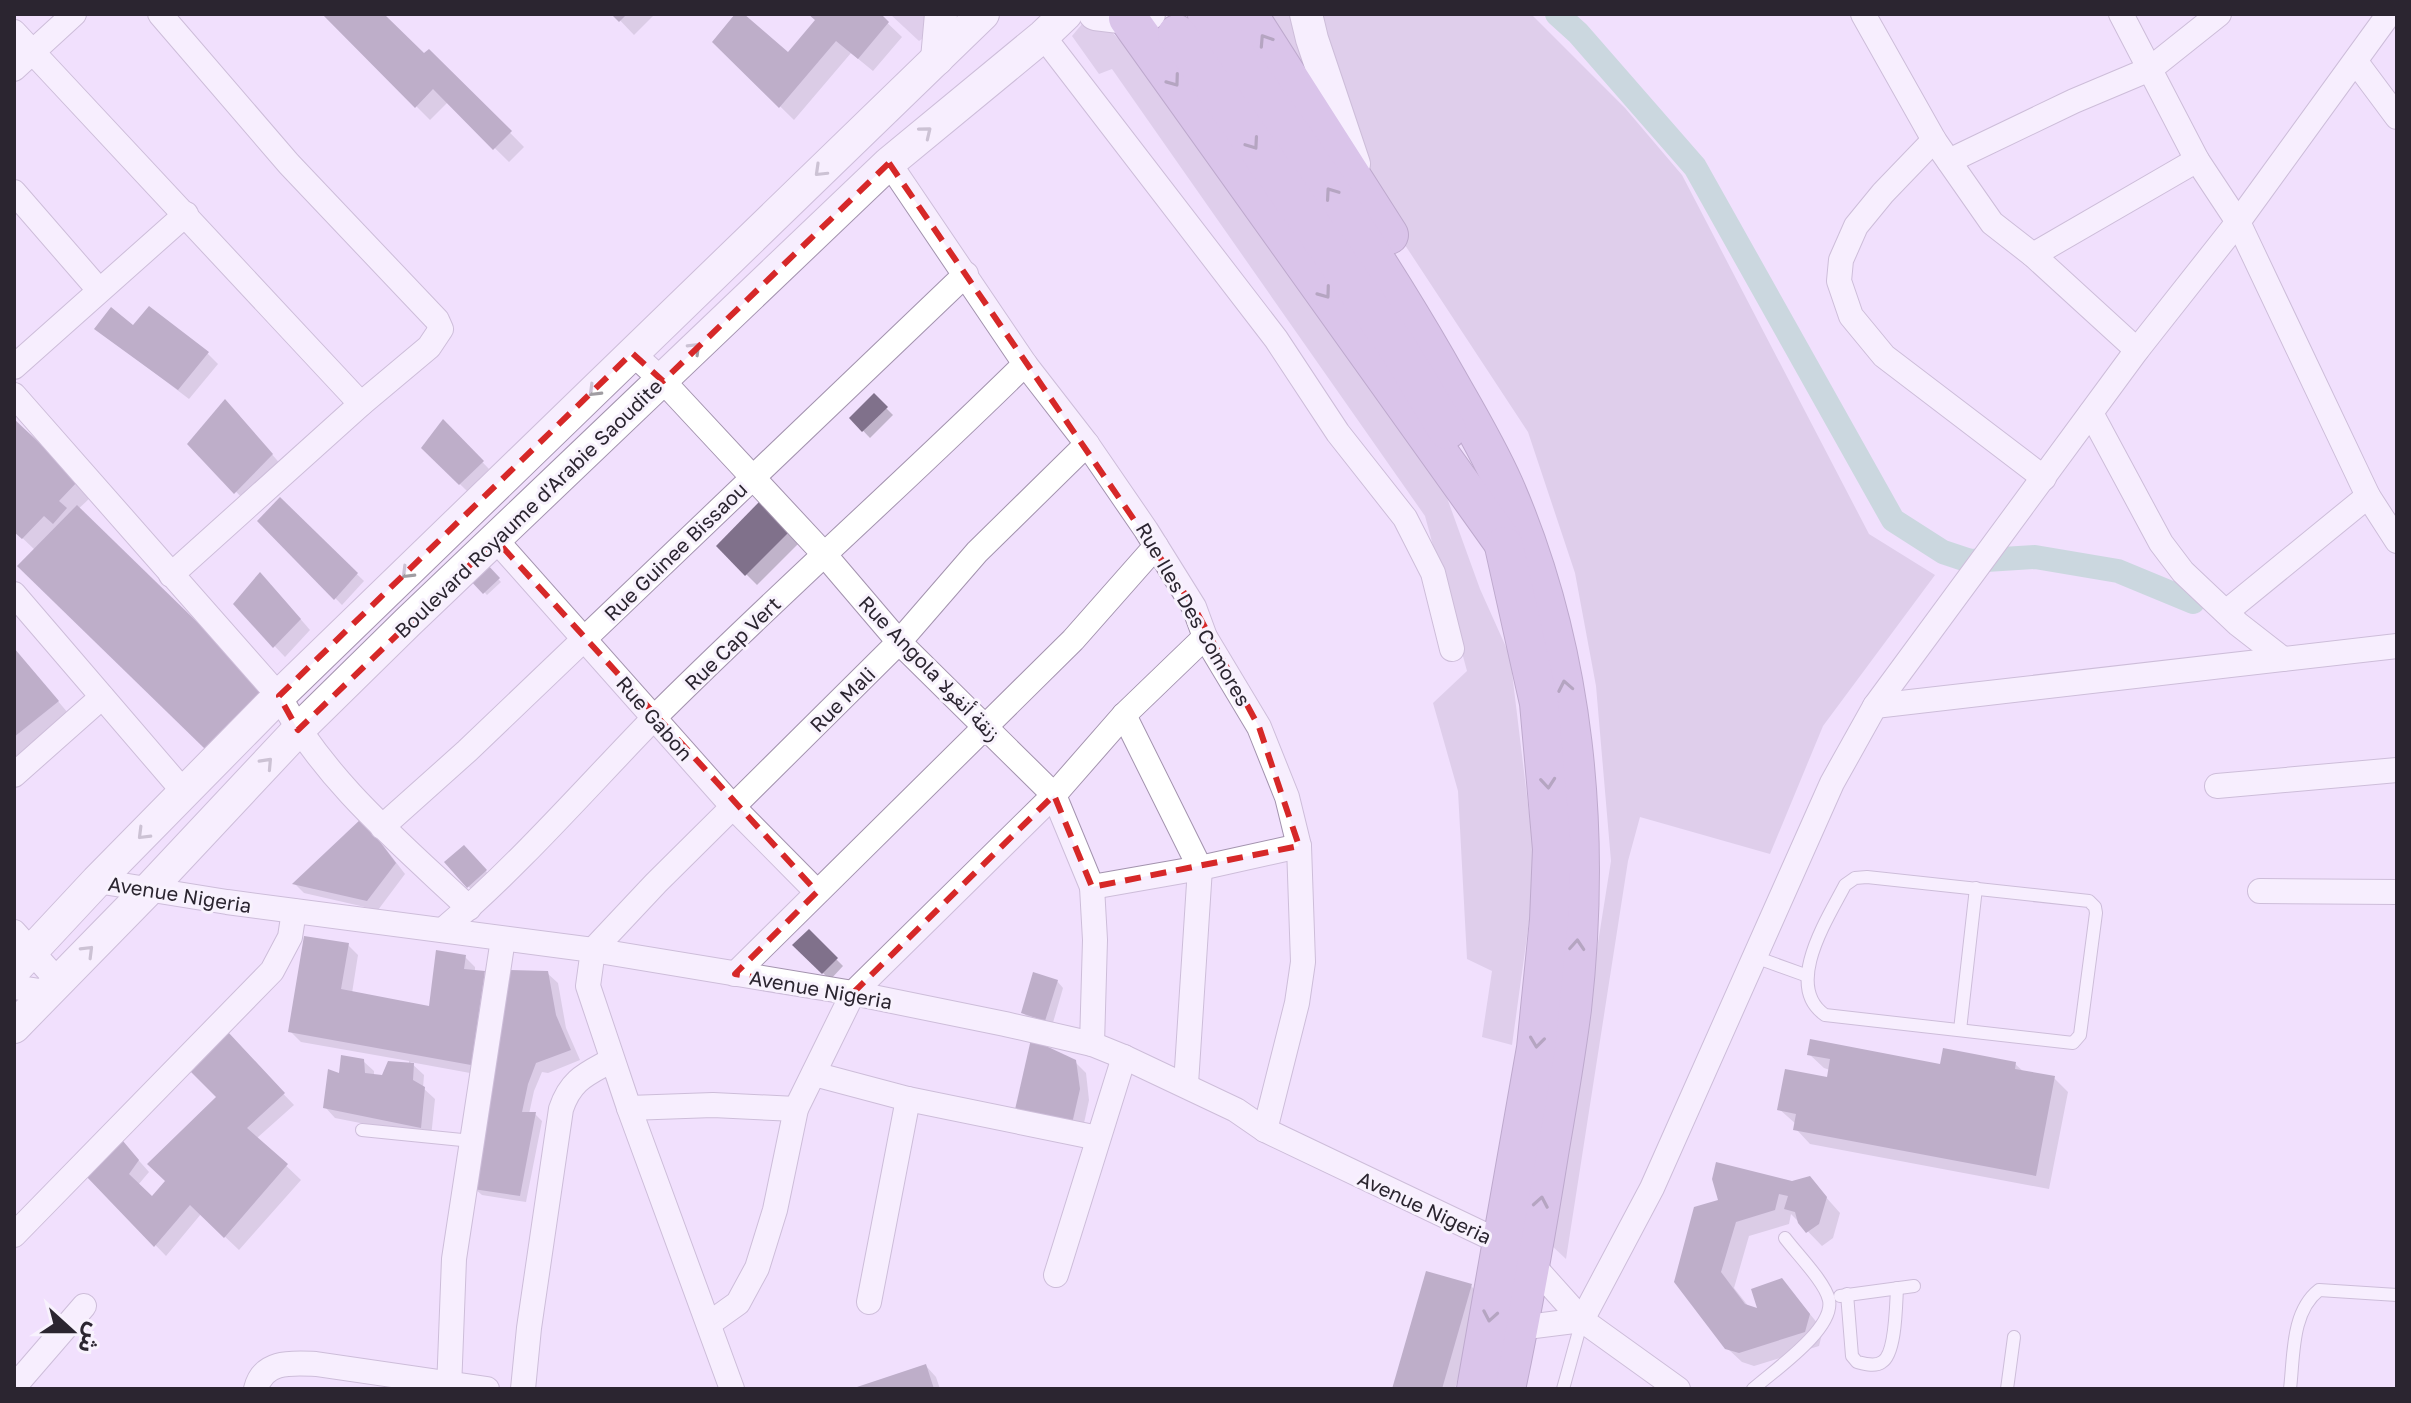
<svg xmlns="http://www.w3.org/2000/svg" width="2411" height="1403" font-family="'Golos Text','Noto Sans Arabic',sans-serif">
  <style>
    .green { fill: #c9b9d5 }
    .shadow { fill: #0003 }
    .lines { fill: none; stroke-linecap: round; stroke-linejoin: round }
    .canal { stroke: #9eccbb; stroke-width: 24 }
    .building { fill: #80718b }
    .service-casing { stroke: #a393ae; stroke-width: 14 }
    .minor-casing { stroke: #a393ae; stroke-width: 26 }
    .secondary-casing { stroke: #a393ae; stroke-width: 34 }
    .trunk-casing { stroke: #816793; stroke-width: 40 }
    .service { stroke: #fff; stroke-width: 12 }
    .minor { stroke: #fff; stroke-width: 24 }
    .secondary { stroke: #fff; stroke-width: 32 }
    .trunk { stroke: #bfa2d3; stroke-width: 38 }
    .oneway { stroke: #6e5d79 }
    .oneway2 { stroke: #a09da2 }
    .marked { fill: none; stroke: #d62828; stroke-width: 6; stroke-dasharray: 16 10; stroke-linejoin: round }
    .labels { text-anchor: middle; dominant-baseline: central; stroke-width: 6; stroke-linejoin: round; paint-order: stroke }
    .street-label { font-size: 20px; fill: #2b2530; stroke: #f8f2fd }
  </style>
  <rect width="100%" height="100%" fill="#f1e0fd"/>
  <g class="green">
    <polygon points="890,14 959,14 919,41"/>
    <polygon points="1254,14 1295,14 1339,149"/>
    <polygon points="1313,14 1531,14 1625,108 1682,175 1869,534 1935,575 1823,726 1770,854 1640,817 1628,861 1566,1259 1550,1244 1611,861 1596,686 1575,573 1528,432 1405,245 1337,106"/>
    <polygon points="1082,24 1107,27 1146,68 1446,495 1480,589 1510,656 1536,871 1512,1045 1482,1037 1492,971 1467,959 1458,791 1433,703 1467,671 1425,516 1112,69 1099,74 1072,36"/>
  </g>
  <g class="shadow">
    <polygon points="324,14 382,14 424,56 429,51 524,147 509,162 448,102 430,120"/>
    <polygon points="614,14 655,14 634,35"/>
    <polygon points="738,14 788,55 817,21 808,14 878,14 902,37 873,71 851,53 794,120 715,42"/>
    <polygon points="134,328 207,353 218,364 189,399 97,329"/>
    <polygon points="874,396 893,415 870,438 851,418"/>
    <polygon points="236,412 282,466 246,502 190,444"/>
    <polygon points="14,422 92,496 35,550 14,530"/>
    <polygon points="444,422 489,469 467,491 423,448"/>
    <polygon points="280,500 364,581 342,605 260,521"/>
    <polygon points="759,505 798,544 757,585 718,546"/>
    <polygon points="485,565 501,582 487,595 471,578"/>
    <polygon points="271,585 310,630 285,657 235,604"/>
    <polygon points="14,649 68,713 14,758"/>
    <polygon points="372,831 405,874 378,910 304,893 295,884"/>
    <polygon points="471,854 492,878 475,893 468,886"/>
    <polygon points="809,932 843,966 830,980 795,945"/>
    <polygon points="348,945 358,955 352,993 431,1009 465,957 475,967 475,972 484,973 494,984 481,1075 410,1062 424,1075 423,1088 435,1099 431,1137 335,1118 325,1107 363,1061 374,1071 374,1076 383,1077 409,1064 409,1061 301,1042 290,1031"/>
    <polygon points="547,973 558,983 566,1028 580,1060 548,1073 542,1072 534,1091 529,1114 535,1114 542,1121 526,1202 482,1195 475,1189"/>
    <polygon points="1057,981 1063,988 1052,1026 1030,1019 1023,1013"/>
    <polygon points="227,1035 294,1105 257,1138 301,1180 239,1250 201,1214 166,1256 88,1175 133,1154 149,1172 138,1185 153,1199 167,1181 216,1099"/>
    <polygon points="1809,1054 1942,1066 2015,1064 2024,1072 2054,1078 2068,1092 2049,1189 1810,1144 1796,1129 1796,1124 1779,1109 1829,1080 1830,1070 1824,1068"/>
    <polygon points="1075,1062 1086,1073 1089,1100 1081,1137 1026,1124"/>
    <polygon points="1809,1178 1840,1213 1833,1238 1822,1246 1791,1214 1789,1224 1749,1236 1734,1288 1749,1307 1760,1310 1782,1280 1823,1330 1819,1346 1754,1366 1742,1362 1727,1348 1695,1209"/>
    <polygon points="1471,1286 1481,1296 1455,1389 1394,1389"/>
    <polygon points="926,1366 936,1377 940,1389 858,1389"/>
  </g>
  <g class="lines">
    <polyline class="canal" points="1557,14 1578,33 1695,167 1893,520 1943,552 1970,561 2035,557 2118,571 2193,602"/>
  </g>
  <g class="building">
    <polygon points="322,14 384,14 424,53 429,49 512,131 493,150 433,89 415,108"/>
    <polygon points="611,14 627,14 619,22"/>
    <polygon points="735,14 744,14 788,52 815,20 808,14 881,14 889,22 858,59 836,41 779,108 712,42"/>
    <polygon points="149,306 209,352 178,390 94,329 111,307 133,325"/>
    <polygon points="874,393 888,407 862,432 849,418"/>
    <polygon points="225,399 273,454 234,494 187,444"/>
    <polygon points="14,419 79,480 59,501 67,508 53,524 44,516 22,539 14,532"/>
    <polygon points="443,419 484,461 459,485 421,448"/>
    <polygon points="280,497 358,573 334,600 257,521"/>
    <polygon points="759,502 789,532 745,576 716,546"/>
    <polygon points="77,505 267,690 205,749 17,566"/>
    <polygon points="485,562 500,578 483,594 468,578"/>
    <polygon points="260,572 301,619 273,648 233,604"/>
    <polygon points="14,648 59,701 14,737"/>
    <polygon points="362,818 396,863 367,901 292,884"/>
    <polygon points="464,845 487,870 467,888 444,862"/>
    <polygon points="809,929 838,958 822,974 792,945"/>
    <polygon points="304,936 349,943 341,989 429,1006 436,950 466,955 464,969 485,971 471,1065 288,1032"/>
    <polygon points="510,970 548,971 556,1015 571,1050 536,1063 528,1084 522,1112 536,1112 520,1196 473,1189"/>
    <polygon points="1033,972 1058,980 1045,1021 1021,1013"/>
    <polygon points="228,1032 285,1093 247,1128 288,1164 224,1238 190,1205 154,1247 85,1175 123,1141 139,1160 129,1174 152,1196 165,1181 147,1164 216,1097 187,1068"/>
    <polygon points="1031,1039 1076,1060 1080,1089 1071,1128 1014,1114"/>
    <polygon points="1810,1039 1940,1064 1943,1048 2016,1062 2015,1069 2055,1076 2036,1176 1793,1130 1796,1114 1777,1110 1785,1069 1827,1077 1830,1059 1807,1055"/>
    <polygon points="341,1055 364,1059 365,1073 382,1075 388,1061 414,1063 413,1080 425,1087 421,1128 323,1108 328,1069 339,1073"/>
    <polygon points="1716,1162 1792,1181 1810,1176 1827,1197 1819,1224 1806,1233 1798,1223 1795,1212 1784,1209 1788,1196 1779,1194 1775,1210 1736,1222 1721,1272 1745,1304 1757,1308 1751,1289 1782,1278 1810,1314 1805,1332 1739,1353 1725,1349 1674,1282 1694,1207 1718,1200 1712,1179"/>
    <polygon points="1426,1271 1472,1284 1442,1389 1392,1389"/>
    <polygon points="926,1364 934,1389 854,1389 854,1388"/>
  </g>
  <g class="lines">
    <defs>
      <g id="service">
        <path d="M1867,877L2089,901L2095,907L2096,913L2080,1035L2073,1043L1825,1015C1783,986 1828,918 1845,885L1855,878Z"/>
        <polyline points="1755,957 1805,975"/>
        <polyline points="1960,1030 1976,888"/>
        <polyline points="362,1130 472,1141"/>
        <path d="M1847,1294L1852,1356L1857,1362C1865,1364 1875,1367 1882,1362C1896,1354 1896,1304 1897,1288"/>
        <polyline points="1840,1296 1914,1286"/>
        <polyline points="1563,1389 1582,1320"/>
        <path d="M1753,1389C1773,1371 1835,1329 1829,1300C1825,1282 1797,1254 1785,1238"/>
        <polyline points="2007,1389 2014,1337"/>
        <path d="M2290,1389C2294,1356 2291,1312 2319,1290L2397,1295"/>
      </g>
      <g id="minor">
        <polyline points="160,14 289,164 437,320 441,329 429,347 361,404 171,575"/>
        <polyline points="1863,14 1934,140 1992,223 2033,255 2137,350"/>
        <polyline points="2121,14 2197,160 2238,222 2368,496 2226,612"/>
        <polyline points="14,32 361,404"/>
        <polyline points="1043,36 1276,339 1338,433 1405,518 1433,573 1452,649"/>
        <polyline points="2356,62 2397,117"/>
        <polyline points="14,69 74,14"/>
        <polyline points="1934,140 1883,193 1856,226 1841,260 1839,281 1851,316 1884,356 2044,478"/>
        <polyline points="1949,161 2074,101 2150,69 2219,14"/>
        <polyline points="889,163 1025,364 1087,444 1146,530 1194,607 1205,637 1259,727 1287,797 1299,846 1303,962 1297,1003 1265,1130"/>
        <polyline points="14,192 99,290"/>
        <polyline points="2033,255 2197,160"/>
        <polyline points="632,353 663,381 824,554 899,642 1054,795 1092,887 1095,940 1092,1044"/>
        <polyline points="14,367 186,214"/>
        <path d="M14,395L279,696C325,781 399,842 469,908"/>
        <polyline points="2091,413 2161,543 2183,572 2238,624 2283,659"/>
        <polyline points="2368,496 2397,541"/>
        <polyline points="496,540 734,808 817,892"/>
        <polyline points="14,594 184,792"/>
        <polyline points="1875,706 2397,646"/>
        <polyline points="1124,715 1200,868 1186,1084"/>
        <polyline points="14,775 102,697"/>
        <polyline points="2217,786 2397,770"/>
        <polyline points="382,827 467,751 966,274"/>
        <polyline points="97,881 227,902 593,950 853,993 1005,1024 1092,1044 1124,1057 1236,1110 1265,1130 1502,1243"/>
        <polyline points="1092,887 1200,868 1299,846"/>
        <polyline points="2260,891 2397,892"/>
        <path d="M444,929C519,865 584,790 653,719C774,598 903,484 1025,364"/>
        <polyline points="14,932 58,981"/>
        <polyline points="735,974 1073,640 1156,546"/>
        <polyline points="14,987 46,992"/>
        <polyline points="814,1074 908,1099 1098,1138"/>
        <polyline points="629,1108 713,1105 796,1109"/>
        <polyline points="14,1235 272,971 290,937 294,911"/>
        <polyline points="1531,1263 1582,1320 1678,1389"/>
        <polyline points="1056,1275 1124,1057"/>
        <polyline points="869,1302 908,1099"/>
        <polyline points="1582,1320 1652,1188 1832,783 1875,706 2137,350 2238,222 2389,14"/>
        <polyline points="710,1323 738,1303 757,1268 775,1210 796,1109 853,993 1054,795 1124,715 1205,637"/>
        <polyline points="1519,1328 1582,1320"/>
        <polyline points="14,1387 84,1306"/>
        <path d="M256,1389C263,1360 292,1363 316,1364L487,1389"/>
        <polyline points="449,1389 454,1259 503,939"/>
        <path d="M523,1389L529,1328L561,1109C571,1079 587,1074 612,1060"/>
        <polyline points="732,1389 629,1108 588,986 593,950 656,883 899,642 977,552 1087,444"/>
      </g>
      <g id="secondary">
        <polyline points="1095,14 1128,18 1149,14"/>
        <polyline points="1306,14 1312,39 1354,164"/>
        <polyline points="937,59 941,14"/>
        <polyline points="14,970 97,881 279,696 983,14"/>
        <polyline points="14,1027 149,889 298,730 408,622 889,163 1043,36 1066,14"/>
      </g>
      <g id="trunk">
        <polyline points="1248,14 1389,235"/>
        <path d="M1207,15C1288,128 1368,241 1437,361C1460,402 1485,442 1504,485C1576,650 1592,832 1572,1009C1566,1055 1558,1102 1550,1148C1537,1229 1523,1309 1506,1389"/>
        <polyline points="1128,18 1502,541"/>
        <polyline points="1177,34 1398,348 1447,430"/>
        <polyline points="1476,1389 1536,1048 1549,920 1552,849 1539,703 1504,546"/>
      </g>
    </defs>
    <use href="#service" class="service-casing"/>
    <use href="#minor" class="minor-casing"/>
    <use href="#secondary" class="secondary-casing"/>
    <use href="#trunk" class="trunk-casing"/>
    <use href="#service" class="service"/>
    <use href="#minor" class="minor"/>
    <use href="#secondary" class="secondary"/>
    <use href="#trunk" class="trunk"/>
  </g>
  <defs><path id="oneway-chevron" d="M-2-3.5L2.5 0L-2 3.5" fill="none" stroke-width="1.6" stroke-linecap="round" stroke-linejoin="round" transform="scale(2)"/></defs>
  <g class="oneway">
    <use href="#oneway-chevron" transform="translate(1265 40) rotate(-123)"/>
    <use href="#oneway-chevron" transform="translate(1174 81) rotate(54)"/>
    <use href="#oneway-chevron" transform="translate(1253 144) rotate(55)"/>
    <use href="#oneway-chevron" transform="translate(1331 193) rotate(-125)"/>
    <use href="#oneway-chevron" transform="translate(1325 293) rotate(54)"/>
    <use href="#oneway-chevron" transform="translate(1565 686) rotate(-101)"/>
    <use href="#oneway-chevron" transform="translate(1548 783) rotate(85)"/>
    <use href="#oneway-chevron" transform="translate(1577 945) rotate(-86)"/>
    <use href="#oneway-chevron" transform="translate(1537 1042) rotate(97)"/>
    <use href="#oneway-chevron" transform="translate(1541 1202) rotate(-80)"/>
    <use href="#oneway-chevron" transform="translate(1490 1316) rotate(100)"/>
  </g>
  <g class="oneway2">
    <use href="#oneway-chevron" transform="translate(926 132) rotate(-39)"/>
    <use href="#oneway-chevron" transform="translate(820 171) rotate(136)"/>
    <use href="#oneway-chevron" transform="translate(695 348) rotate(-45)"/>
    <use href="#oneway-chevron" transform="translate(594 391) rotate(135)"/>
    <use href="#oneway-chevron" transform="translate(407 573) rotate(135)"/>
    <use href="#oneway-chevron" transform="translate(267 763) rotate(-47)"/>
    <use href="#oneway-chevron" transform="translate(143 834) rotate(135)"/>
    <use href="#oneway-chevron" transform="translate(88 951) rotate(-45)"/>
  </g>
  <path d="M0 0H2411V1403H0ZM889,163L1194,607L1259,727L1299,846L1092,887L1054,795L853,993L735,974L817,892L496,540L298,730L279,696L632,353L663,381Z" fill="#f1e0fd" fill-opacity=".55" fill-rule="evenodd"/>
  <path class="marked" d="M889,163L1194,607L1259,727L1299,846L1092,887L1054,795L853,993L735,974L817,892L496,540L298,730L279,696L632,353L663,381Z"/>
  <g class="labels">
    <g class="street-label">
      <text transform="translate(528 508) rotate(-44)">Boulevard Royaume d'Arabie Saoudite</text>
      <text transform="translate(675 551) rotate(-44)">Rue Guinee Bissaou</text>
      <text transform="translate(1194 614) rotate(60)">Rue Iles Des Comores</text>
      <text transform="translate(732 643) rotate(-44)">Rue Cap Vert</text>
      <text transform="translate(930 668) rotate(46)">Rue Angola زنقة أنغولا</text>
      <text transform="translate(842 699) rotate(-45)">Rue Mali</text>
      <text transform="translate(655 718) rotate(49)">Rue Gabon</text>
      <text transform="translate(180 894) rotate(9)">Avenue Nigeria</text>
      <text transform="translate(821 989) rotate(10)">Avenue Nigeria</text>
      <text transform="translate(1425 1207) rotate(25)">Avenue Nigeria</text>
    </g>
  </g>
  <rect width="2411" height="1403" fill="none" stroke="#2b2530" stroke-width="32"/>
  <g transform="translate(72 1331) rotate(111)" stroke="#f8f2fd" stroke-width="6" paint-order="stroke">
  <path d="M0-6L14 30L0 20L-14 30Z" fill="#2b2530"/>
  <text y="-12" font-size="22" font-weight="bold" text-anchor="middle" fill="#2b2530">ش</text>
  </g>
</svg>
